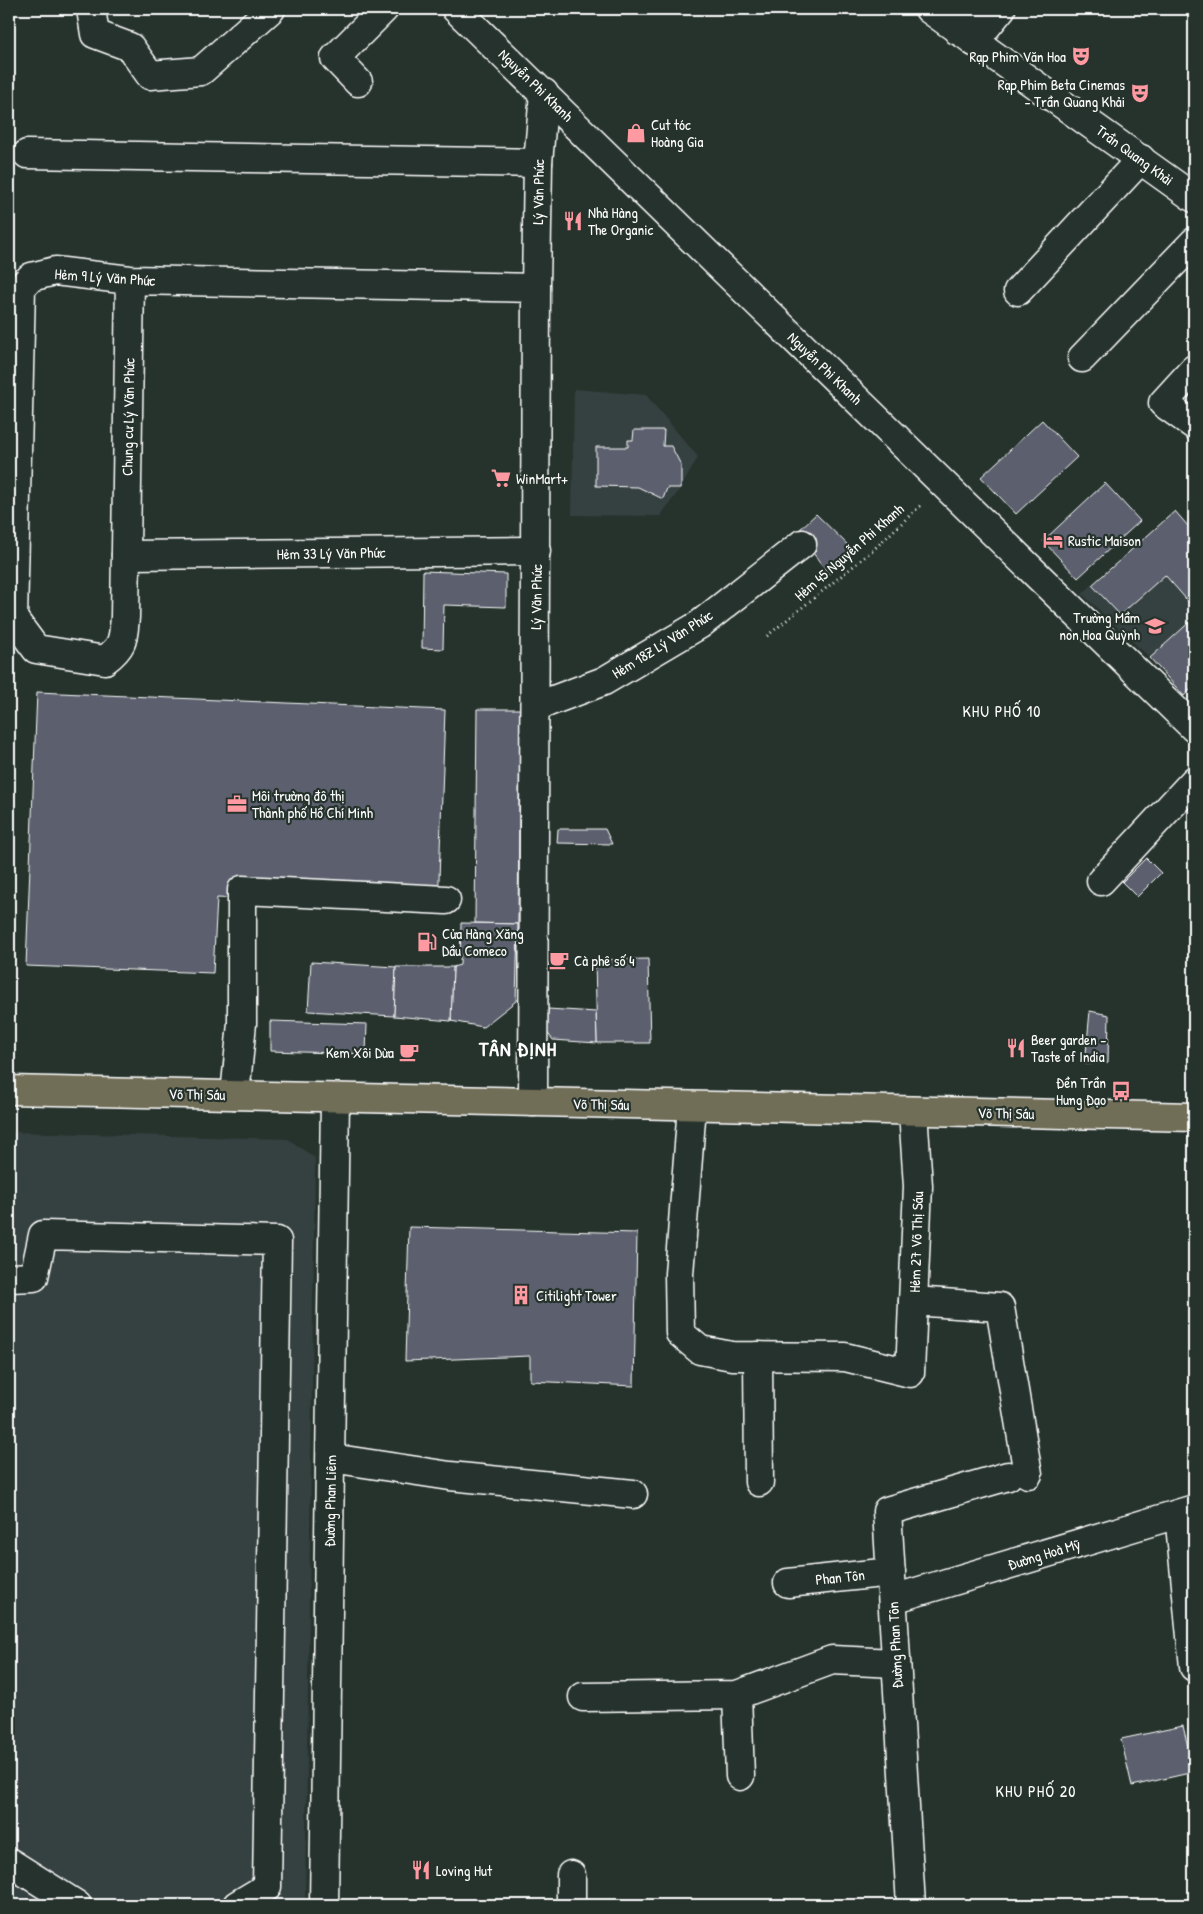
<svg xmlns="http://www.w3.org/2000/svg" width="1203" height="1914" font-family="'Patrick Hand',sans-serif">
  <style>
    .built { fill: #364140 }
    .building { fill: #5b616e; stroke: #fff }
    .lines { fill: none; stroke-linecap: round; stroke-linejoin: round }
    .minor-casing { stroke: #fff; stroke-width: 31 }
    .major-casing { stroke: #fff; stroke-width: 31 }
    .path { stroke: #fff; stroke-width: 3; stroke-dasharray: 1 4; stroke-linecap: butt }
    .minor { stroke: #26332d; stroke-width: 28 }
    .major { stroke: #716e59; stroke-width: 28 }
    .labels { text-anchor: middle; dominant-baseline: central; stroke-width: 4.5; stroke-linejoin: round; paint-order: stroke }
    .poi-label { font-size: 15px; fill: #fff; stroke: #26332d; text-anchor: start }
    .street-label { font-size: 15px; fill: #fff; stroke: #26332d }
    .neighbourhood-label { font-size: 16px; letter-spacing: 1px; fill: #fff; stroke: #26332d }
    .district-label { font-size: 20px; font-weight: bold; letter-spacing: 1px; fill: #fff; stroke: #26332d }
  </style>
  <rect width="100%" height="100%" fill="#26332d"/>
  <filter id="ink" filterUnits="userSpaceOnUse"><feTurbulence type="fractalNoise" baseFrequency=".02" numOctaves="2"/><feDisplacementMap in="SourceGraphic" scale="10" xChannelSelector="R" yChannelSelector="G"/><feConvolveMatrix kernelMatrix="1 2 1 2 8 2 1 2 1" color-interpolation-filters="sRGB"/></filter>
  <g filter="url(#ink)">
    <g class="built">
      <polygon points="574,389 646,395 698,457 681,488 660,516 572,515"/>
      <polygon points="1175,511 1194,533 1194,686 1184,696 1150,658 1082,594"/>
      <polygon points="9,1132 288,1139 315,1158 305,1905 9,1905"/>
    </g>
    <g class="building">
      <polygon points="1042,420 1077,457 1016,514 981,477"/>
      <polygon points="634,430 664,430 663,446 671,446 681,465 681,488 667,488 663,499 638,487 596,486 596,447 628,447 628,440 633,440"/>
      <polygon points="1105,483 1140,521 1078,578 1043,541"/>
      <polygon points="1175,511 1194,533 1194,608 1165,575 1120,615 1092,585"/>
      <polygon points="816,514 853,550 829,574 797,532"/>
      <polygon points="423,571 506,574 506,607 444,605 443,649 422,648"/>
      <polygon points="1194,618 1194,686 1184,696 1150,658"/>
      <polygon points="37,692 445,710 438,908 217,898 213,973 26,966"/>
      <polygon points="477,709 520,709 518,924 475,923"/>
      <polygon points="558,829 605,829 612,844 557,843"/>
      <polygon points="1146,858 1161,873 1137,897 1122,882"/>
      <polygon points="461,923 518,924 516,1001 483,1027 451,1021 453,967 460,965"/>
      <polygon points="648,959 650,1043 597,1043 595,960"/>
      <polygon points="311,962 396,967 394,1016 308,1011"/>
      <polygon points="396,967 453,967 451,1021 394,1016"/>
      <polygon points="548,1009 596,1012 597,1043 553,1040 546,1031"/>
      <polygon points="1090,1011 1109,1015 1108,1063 1085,1064"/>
      <polygon points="270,1021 367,1024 366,1054 270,1051"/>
      <polygon points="409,1227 637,1233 634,1386 530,1381 530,1356 405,1361"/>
      <polygon points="1183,1726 1194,1772 1132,1786 1121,1739"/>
      <rect x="1173" y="1900" width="21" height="5"/>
    </g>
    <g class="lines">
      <defs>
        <g id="minor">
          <polyline points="91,9 95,34 130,47 150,75 201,71 271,9"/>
          <polyline points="456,9 1194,728"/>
          <polyline points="929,9 1194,198"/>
          <polyline points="958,31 974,9"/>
          <polyline points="974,42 1001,9"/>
          <polyline points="358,82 335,58 384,9"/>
          <polyline points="27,154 538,163"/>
          <path d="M130,280L125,617C123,639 124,646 105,660L36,649L13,618L21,288L31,277L55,271L130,280L536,288"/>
          <polyline points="1018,291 1141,159"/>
          <polyline points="1082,358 1194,242"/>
          <polyline points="1194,369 1163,403 1194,425"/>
          <polyline points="126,555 536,551"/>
          <polyline points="535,707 604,681 699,625 802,544"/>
          <polyline points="1101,881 1194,781"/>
          <polyline points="235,1095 242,1023 242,890 446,900"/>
          <polyline points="533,1102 536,288 538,163 544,93"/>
          <polyline points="692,1106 679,1274 680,1333 700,1350 732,1356 845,1357 910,1373 918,1186 913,1111"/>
          <polyline points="9,1278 34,1277 43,1235 277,1241 267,1887 237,1905"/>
          <polyline points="913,1301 1000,1307 1028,1474"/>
          <polyline points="758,1356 759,1482"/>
          <polyline points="331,1458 450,1476 633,1494"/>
          <polyline points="1179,1514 1194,1667"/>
          <polyline points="788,1583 891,1572"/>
          <polyline points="893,1599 1194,1509"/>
          <polyline points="737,1695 740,1776"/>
          <polyline points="583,1697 737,1695 832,1660 895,1663"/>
          <polyline points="9,1862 77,1905"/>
          <polyline points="571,1875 571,1905"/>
          <polyline points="324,1905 335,1098"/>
          <polyline points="911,1905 887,1511 1008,1476"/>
        </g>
        <polyline id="major" points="9,1090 1194,1117"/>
      </defs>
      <use href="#minor" class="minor-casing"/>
      <use href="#major" class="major-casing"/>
      <polyline class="path" points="767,636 872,551 921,505"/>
      <use href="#minor" class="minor"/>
      <use href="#major" class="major"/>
    </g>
  </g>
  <defs>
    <symbol id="theatre-bare" viewBox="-9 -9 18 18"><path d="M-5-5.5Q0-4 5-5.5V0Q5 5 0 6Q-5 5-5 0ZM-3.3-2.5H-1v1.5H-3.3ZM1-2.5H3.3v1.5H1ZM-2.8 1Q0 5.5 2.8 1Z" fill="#ff9aa2" stroke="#26332d" stroke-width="2.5" paint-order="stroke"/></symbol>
    <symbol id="shop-bare" viewBox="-9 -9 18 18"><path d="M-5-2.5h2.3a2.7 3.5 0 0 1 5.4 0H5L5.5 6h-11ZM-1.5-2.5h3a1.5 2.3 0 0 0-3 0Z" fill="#ff9aa2" stroke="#26332d" stroke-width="2.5" paint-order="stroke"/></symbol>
    <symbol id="restaurant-bare" viewBox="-9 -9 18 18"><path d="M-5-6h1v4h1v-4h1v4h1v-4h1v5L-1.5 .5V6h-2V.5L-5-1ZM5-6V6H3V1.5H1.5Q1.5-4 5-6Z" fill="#ff9aa2" stroke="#26332d" stroke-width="2.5" paint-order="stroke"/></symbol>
    <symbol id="supermarket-bare" viewBox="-9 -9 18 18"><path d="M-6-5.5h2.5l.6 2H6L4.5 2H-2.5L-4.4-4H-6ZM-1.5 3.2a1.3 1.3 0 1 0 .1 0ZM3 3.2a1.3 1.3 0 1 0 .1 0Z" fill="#ff9aa2" stroke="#26332d" stroke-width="2.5" paint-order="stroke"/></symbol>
    <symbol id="hotel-bare" viewBox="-9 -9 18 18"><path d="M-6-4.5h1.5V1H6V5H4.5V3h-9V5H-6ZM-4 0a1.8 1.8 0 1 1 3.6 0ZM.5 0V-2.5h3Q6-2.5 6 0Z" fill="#ff9aa2" stroke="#26332d" stroke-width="2.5" paint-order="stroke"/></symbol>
    <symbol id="school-bare" viewBox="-9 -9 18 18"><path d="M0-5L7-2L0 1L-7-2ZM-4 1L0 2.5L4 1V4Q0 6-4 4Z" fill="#ff9aa2" stroke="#26332d" stroke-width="2.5" paint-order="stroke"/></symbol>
    <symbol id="office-bare" viewBox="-9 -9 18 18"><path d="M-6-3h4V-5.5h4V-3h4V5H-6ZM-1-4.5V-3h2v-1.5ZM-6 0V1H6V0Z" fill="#ff9aa2" stroke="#26332d" stroke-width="2.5" paint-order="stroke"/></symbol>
    <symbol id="fuel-bare" viewBox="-9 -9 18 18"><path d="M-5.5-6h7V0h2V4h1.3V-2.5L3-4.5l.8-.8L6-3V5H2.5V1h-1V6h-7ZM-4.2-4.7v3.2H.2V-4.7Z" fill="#ff9aa2" stroke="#26332d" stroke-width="2.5" paint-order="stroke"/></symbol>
    <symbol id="cafe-bare" viewBox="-9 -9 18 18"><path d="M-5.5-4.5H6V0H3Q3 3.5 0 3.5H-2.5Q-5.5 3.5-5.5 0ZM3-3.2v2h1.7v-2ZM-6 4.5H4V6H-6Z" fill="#ff9aa2" stroke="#26332d" stroke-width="2.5" paint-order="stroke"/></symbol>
    <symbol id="bus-bare" viewBox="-9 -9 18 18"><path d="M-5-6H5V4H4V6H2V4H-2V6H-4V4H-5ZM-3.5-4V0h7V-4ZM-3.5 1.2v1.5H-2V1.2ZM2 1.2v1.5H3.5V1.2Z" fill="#ff9aa2" stroke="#26332d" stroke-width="2.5" paint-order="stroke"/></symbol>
    <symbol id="building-bare" viewBox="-9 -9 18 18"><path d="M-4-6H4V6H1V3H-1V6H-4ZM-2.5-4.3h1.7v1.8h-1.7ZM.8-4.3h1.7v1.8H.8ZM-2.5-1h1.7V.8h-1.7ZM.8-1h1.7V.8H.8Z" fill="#ff9aa2" stroke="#26332d" stroke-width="2.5" paint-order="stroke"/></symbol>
  </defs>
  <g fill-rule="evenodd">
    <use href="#theatre-bare" x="1067" y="42" width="28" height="28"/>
    <use href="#theatre-bare" x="1126" y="79" width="28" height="28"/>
    <use href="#shop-bare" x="622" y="119" width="28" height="28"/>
    <use href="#restaurant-bare" x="559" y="207" width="28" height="28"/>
    <use href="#supermarket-bare" x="487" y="464" width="28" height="28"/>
    <use href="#hotel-bare" x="1039" y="526" width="28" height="28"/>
    <use href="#school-bare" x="1141" y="612" width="28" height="28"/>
    <use href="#office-bare" x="223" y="790" width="28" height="28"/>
    <use href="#fuel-bare" x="413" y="928" width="28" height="28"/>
    <use href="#cafe-bare" x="545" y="946" width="28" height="28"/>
    <use href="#restaurant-bare" x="1002" y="1034" width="28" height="28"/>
    <use href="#cafe-bare" x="395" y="1038" width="28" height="28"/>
    <use href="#bus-bare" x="1107" y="1077" width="28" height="28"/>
    <use href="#building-bare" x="507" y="1281" width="28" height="28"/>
    <use href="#restaurant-bare" x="407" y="1856" width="28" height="28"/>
  </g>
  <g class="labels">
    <g class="poi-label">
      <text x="1066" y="56" text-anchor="end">Rạp Phim Văn Hoa</text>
      <text x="1125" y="84" text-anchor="end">Rạp Phim Beta Cinemas<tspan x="1125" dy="17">- Trần Quang Khải</tspan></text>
      <text x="651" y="124">Cut tóc<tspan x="651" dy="17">Hoàng Gia</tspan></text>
      <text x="588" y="212">Nhà Hàng<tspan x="588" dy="17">The Organic</tspan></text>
      <text x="516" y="478">WinMart+</text>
      <text x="1068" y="540">Rustic Maison</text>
      <text x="1140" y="617" text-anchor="end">Trường Mầm<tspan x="1140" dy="17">non Hoa Quỳnh</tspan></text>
      <text x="252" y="795">Môi trường đô thị<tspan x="252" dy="17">Thành phố Hồ Chí Minh</tspan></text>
      <text x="442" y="933">Cửa Hàng Xăng<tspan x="442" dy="17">Dầu Comeco</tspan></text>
      <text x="574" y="960">Cà phê số 4</text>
      <text x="1031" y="1039">Beer garden -<tspan x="1031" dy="17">Taste of India</tspan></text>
      <text x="394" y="1052" text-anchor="end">Kem Xôi Dừa</text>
      <text x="1106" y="1082" text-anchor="end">Đền Trần<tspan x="1106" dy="17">Hưng Đạo</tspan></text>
      <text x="536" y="1295">Citilight Tower</text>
      <text x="436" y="1870">Loving Hut</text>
    </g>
    <g class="street-label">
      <text transform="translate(536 85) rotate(44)">Nguyễn Phi Khanh</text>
      <text transform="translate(1135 155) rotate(36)">Trần Quang Khải</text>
      <text transform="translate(538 192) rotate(-89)">Lý Văn Phức</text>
      <text transform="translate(105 277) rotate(4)">Hẻm 9 Lý Văn Phức</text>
      <text transform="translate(825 368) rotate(44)">Nguyễn Phi Khanh</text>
      <text transform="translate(128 417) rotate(-89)">Chung cư Lý Văn Phức</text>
      <text transform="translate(849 552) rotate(-41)">Hẻm 45 Nguyễn Phi Khanh</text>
      <text transform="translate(331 553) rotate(-1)">Hẻm 33 Lý Văn Phức</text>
      <text transform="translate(536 597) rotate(-89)">Lý Văn Phức</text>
      <text transform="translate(662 644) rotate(-32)">Hẻm 18Z Lý Văn Phức</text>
      <text transform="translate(197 1094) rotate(1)">Võ Thị Sáu</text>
      <text transform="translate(601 1104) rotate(1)">Võ Thị Sáu</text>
      <text transform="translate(1006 1113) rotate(1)">Võ Thị Sáu</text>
      <text transform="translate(916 1242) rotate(-88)">Hẻm 27 Võ Thị Sáu</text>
      <text transform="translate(330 1501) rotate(-89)">Đường Phan Liêm</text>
      <text transform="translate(1044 1554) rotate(-17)">Đường Hoà Mỹ</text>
      <text transform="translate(840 1577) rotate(-6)">Phan Tôn</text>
      <text transform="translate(895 1645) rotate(-93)">Đường Phan Tôn</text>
    </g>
    <g class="neighbourhood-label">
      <text x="1002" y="711">KHU PHỐ 10</text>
      <text x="1036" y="1791">KHU PHỐ 20</text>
    </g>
    <g class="district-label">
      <text x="518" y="1048">TÂN ĐỊNH</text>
    </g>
  </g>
  <rect width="1203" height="1914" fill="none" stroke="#26332d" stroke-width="30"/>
  <rect x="15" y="15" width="1173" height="1884" fill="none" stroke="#fff" stroke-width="2" filter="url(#ink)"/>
</svg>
